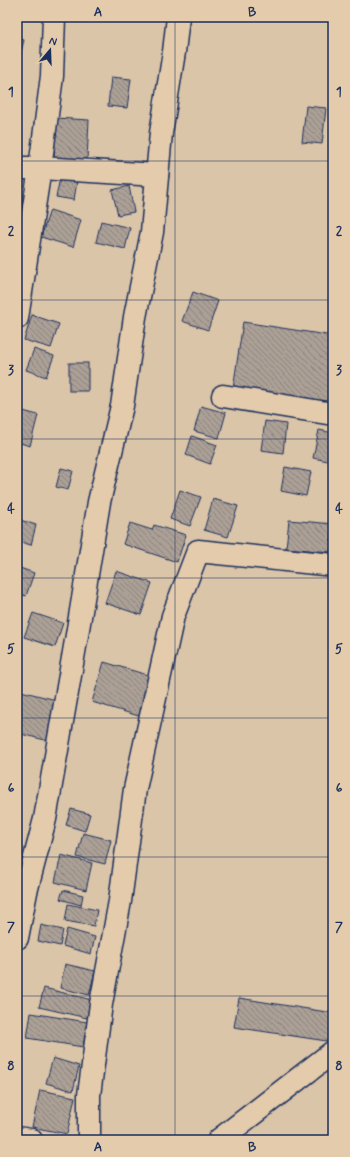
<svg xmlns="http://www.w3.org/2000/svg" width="350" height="1157" font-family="Mynerve,sans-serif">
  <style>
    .building { fill: url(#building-back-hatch); stroke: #1b2f5e }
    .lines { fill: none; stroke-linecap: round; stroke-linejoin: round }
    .minor-casing { stroke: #1b2f5e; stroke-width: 25 }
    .minor { stroke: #e3cbab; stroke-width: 22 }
    .grid { fill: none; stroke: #1b2f5e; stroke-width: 1; stroke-opacity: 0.55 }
    .neatline { fill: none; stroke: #1b2f5e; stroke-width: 1.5 }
    .grid-label { font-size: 13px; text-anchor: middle; font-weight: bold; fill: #1b2f5e }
  </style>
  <defs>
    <pattern id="building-back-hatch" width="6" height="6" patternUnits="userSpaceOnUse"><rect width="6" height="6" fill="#aca096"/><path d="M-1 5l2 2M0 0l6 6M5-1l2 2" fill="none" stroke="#8b837e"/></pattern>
  </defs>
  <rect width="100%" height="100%" fill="#dbc5a8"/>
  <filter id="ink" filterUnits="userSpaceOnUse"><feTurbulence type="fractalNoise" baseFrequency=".025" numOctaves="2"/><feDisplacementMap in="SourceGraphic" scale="8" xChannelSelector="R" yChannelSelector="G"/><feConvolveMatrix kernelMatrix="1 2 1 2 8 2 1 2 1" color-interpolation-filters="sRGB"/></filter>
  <g filter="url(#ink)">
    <g class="building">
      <polygon points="17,38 24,40 18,65 17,64"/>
      <polygon points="111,77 131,79 127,108 108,106"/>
      <polygon points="306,106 326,108 322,144 302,142"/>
      <polygon points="56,118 89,120 87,160 54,158"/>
      <polygon points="60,178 77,181 74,200 56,197"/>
      <polygon points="129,186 134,212 118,215 112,190"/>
      <polygon points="17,196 23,197 19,219 17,219"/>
      <polygon points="50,210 81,220 73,247 41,237"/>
      <polygon points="101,221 130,228 125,249 96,242"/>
      <polygon points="193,292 218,301 208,330 182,321"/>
      <polygon points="32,315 59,324 51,348 24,340"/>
      <polygon points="243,322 333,336 332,404 233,389"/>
      <polygon points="34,349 54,356 46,377 26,370"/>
      <rect x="69" y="363" width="19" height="28"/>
      <polygon points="201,406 226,413 219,438 194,431"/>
      <polygon points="19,410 38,415 30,446 17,442 17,418"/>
      <polygon points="265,421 286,424 283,453 261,450"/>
      <polygon points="319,430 333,433 333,462 313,458"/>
      <polygon points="192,436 217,445 210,464 186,455"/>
      <polygon points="285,467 311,472 306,496 281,491"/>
      <polygon points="61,468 73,471 68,490 56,487"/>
      <polygon points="180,490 201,497 190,526 170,519"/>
      <polygon points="213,499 238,506 228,537 204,530"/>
      <polygon points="17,519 36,525 31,545 17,541"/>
      <polygon points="289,520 333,524 330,552 286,548"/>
      <polygon points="130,523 152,530 154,525 186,535 177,562 123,544"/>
      <polygon points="17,567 34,573 26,596 17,593"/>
      <polygon points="116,571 152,583 141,615 105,603"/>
      <polygon points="33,613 63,623 55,647 24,637"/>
      <polygon points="104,662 154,677 142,717 92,702"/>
      <polygon points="17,690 60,701 49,741 17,733"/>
      <polygon points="71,809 90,814 85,831 66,825"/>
      <polygon points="83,833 111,840 105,864 77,857"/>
      <polygon points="61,855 92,863 86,890 55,882"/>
      <polygon points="63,890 83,895 81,905 60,899"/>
      <polygon points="68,904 97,910 94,926 65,921"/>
      <polygon points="41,925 63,930 60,946 38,941"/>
      <polygon points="67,929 95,937 91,954 63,946"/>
      <polygon points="65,964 95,971 89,995 60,988"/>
      <polygon points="44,988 92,1000 87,1018 39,1007"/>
      <polygon points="239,998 333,1013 333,1042 234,1027"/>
      <polygon points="31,1013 87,1022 83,1047 27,1038"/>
      <polygon points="53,1058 79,1066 73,1091 46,1083"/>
      <polygon points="40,1090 75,1097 67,1134 32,1127"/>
    </g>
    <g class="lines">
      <defs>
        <g id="minor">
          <polyline points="17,168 40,168 157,175"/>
          <polyline points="17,318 40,168 52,76 54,17"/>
          <polyline points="223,396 333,414"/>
          <polyline points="17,938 26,892 45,819 77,635 99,502 122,406 135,317 152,232 161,133 174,52 178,17"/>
          <polyline points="17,1138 31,1140"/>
          <polyline points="89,1140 89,1095 101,1004 120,901 135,789 173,616 198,551 333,565"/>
          <polyline points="219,1140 333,1052"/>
        </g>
      </defs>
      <use href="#minor" class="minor-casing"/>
      <use href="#minor" class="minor"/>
    </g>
  </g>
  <path class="grid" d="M175,17V1140M17,161H333M17,300H333M17,439H333M17,578H333M17,718H333M17,857H333M17,996H333"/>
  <rect width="350" height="1157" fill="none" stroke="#e3cbab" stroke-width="44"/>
  <g transform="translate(50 50) rotate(19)" stroke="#e3cbab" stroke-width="3" paint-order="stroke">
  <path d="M0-3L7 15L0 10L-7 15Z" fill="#1b2f5e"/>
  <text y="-6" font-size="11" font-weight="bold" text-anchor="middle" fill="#1b2f5e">N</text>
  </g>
  <rect x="22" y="22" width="306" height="1113" class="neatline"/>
  <g class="grid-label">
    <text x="98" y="16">A</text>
    <text x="252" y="16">B</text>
    <text x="11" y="96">1</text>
    <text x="339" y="96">1</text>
    <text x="11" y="235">2</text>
    <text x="339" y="235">2</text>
    <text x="11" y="374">3</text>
    <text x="339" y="374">3</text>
    <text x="11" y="513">4</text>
    <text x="339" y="513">4</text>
    <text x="11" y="653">5</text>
    <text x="339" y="653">5</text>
    <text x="11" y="792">6</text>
    <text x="339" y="792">6</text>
    <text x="11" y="931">7</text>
    <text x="339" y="931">7</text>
    <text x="11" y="1070">8</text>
    <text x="339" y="1070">8</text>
    <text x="98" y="1151">A</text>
    <text x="252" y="1151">B</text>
  </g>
</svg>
